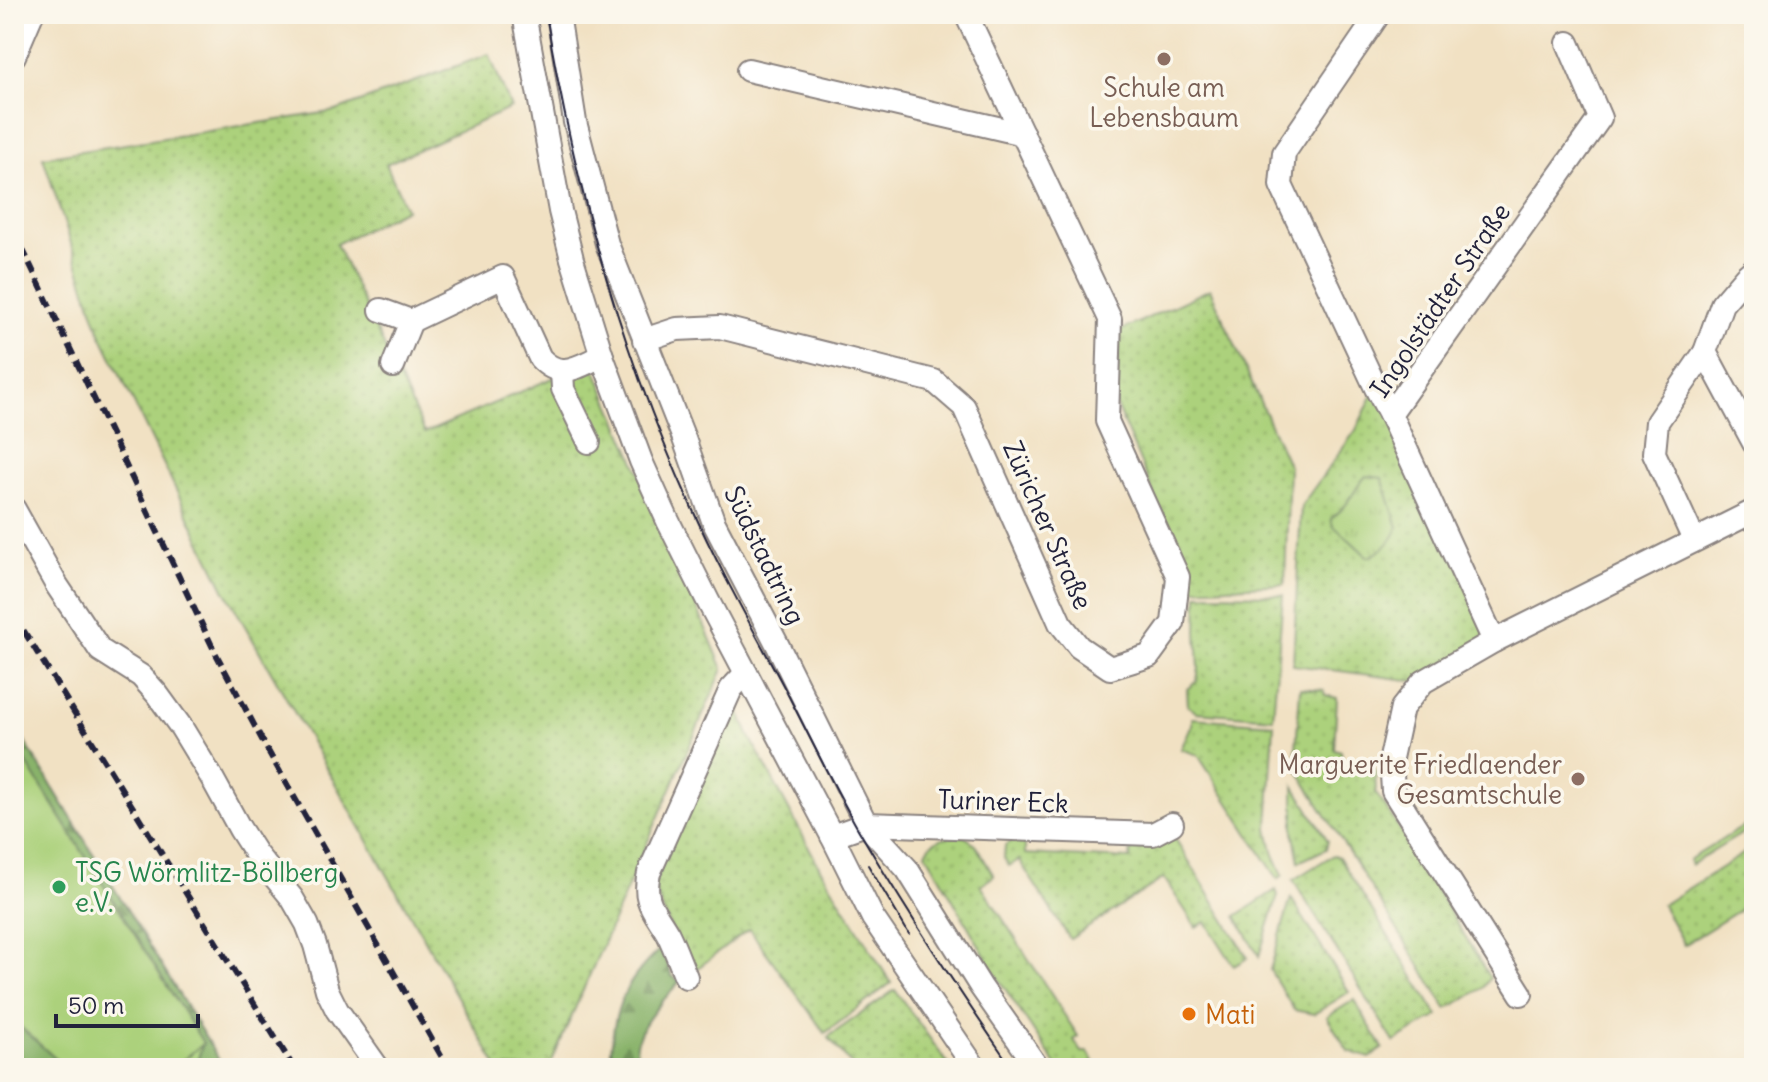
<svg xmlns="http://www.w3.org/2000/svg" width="1768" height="1082" font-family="Delius,sans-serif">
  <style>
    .grass { fill: url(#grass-dots); stroke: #677a5b; stroke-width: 2 }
    .forest { fill: url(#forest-firs); stroke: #566a53; stroke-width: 2 }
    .park { fill: url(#park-tufts); stroke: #677a5b; stroke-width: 2 }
    .garden { fill: #acd17b; stroke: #677a5b; stroke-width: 2 }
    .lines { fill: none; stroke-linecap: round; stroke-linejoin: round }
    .minor-casing { stroke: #8a827f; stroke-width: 26 }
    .minor { stroke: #fff; stroke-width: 22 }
    .tram { stroke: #22223b; stroke-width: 2 }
    .rail { stroke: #22223b; stroke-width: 6; stroke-dasharray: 12 6; stroke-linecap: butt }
    .education-dot { fill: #8d6e63; stroke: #fbf7ec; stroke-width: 3 }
    .leisure-dot { fill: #2e9e5b; stroke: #fbf7ec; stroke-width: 3 }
    .food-dot { fill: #e8710a; stroke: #fbf7ec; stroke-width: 3 }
    .labels { text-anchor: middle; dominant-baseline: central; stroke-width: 7; stroke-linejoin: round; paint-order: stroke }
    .education-label { font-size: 26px; fill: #785e54; stroke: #fbf7ec }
    .street-label { font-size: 26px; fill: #22223b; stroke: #fbf7ec }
    .leisure-label { font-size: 26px; fill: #27864d; stroke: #fbf7ec; text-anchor: start }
    .food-label { font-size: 26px; fill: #c56008; stroke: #fbf7ec; text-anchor: start }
  </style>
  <defs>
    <pattern id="grass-dots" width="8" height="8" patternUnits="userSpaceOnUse" patternTransform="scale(2)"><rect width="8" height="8" fill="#acd17b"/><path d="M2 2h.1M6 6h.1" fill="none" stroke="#94b36b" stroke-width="1.8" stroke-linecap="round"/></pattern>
    <pattern id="forest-firs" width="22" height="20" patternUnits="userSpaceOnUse" patternTransform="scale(2)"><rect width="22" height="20" fill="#89b36b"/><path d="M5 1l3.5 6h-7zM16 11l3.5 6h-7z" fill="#709159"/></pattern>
    <pattern id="park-tufts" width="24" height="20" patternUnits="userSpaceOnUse" patternTransform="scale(2)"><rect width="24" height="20" fill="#acd17b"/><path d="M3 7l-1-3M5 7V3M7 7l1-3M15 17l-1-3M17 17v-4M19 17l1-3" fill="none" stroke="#94b36b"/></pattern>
  </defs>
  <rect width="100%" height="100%" fill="#fbf7ec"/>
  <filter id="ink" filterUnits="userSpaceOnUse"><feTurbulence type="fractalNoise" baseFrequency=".0125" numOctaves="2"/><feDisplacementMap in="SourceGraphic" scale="16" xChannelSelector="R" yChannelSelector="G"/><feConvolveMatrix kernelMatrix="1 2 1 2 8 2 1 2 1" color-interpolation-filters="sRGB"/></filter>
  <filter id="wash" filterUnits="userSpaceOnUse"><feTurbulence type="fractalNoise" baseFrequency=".006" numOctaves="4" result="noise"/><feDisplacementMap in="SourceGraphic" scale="32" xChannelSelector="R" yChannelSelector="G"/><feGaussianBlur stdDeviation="1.8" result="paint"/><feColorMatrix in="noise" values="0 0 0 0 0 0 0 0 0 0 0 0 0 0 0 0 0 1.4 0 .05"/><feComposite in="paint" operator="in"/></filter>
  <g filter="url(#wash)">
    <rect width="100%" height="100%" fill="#f1e1c3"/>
    <g class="grass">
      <polygon points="489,54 511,108 386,164 406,209 336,244 425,433 592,361 723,669 549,1068 498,1068 225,591 100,333 43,157 336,111"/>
      <polygon points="1210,289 1289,467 1285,584 1190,589 1188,572 1116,406 1120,331"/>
      <polygon points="1376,388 1494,641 1423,682 1293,665 1301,506 1356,430"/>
      <polygon points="1198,594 1283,595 1273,718 1196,712 1188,706 1187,689 1197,681 1199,668 1197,632"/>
      <polygon points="1300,688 1324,690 1325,695 1337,698 1334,749 1341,751 1342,761 1346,768 1375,769 1376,794 1384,804 1490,978 1483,988 1447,1009 1295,766"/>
      <polygon points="738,708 749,735 820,868 891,983 825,1033 749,929 690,974 653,886 729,713"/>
      <polygon points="1192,718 1274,724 1268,829 1274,855 1283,875 1278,879 1198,755 1181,749 1192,725"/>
      <polygon points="1294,785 1328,841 1326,849 1299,862 1294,836"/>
      <polygon points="1173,835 1248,958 1234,966 1206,922 1196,927 1164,878 1070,939 1019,860 1009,866 1004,858 1005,846 1014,839 1025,839 1025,854 1130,859 1131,843"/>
      <path d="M964,836L975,844L994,876L981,885L1078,1036L1074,1040L1082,1052H1088L1098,1068H1058L996,975L926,853C933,836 947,837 964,836Z"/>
      <polygon points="1754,847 1754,901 1684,945 1662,905"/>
      <polygon points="1333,855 1339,857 1438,1016 1394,1042 1293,880"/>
      <polygon points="1276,890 1278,895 1259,956 1236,916"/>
      <polygon points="1291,898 1349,992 1314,1014 1294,1010 1270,970"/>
      <polygon points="895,990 951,1068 854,1068 828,1037"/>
      <polygon points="1354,1000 1383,1048 1370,1058 1348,1051 1327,1017"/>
      <polygon points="203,1043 195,1068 174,1068"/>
    </g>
    <g class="forest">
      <polygon points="14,724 224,1068 195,1068 203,1043 20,753 14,746"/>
      <path d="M661,948L672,976L680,981C663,1002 621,1039 642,1068H625L621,1060L617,1063V1068H610C612,1014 620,985 661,948Z"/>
      <polygon points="14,1021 66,1068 14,1068"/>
    </g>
    <path class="park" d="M1366,476L1382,478L1398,527C1393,541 1382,552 1368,557L1342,533L1333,526L1331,519C1334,516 1338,513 1341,510C1351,501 1356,486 1366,476Z"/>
    <g class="garden">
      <polygon points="14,747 20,753 203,1043 174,1068 66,1068 14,1021"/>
      <polygon points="1754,820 1754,826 1691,865 1689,860"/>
    </g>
  </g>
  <g filter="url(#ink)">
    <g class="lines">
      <defs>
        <g id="minor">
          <polyline points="524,14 560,211 572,259 602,356 641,461 668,521 708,601 832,836 873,918 975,1068"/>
          <polyline points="558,14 575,122 607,244 683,436 714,523 776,642 866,824 907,869 981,987 1038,1068"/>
          <polyline points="1379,14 1284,153 1281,185 1376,388 1390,414 1494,641 1754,511"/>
          <polyline points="14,56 32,14"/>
          <polyline points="748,70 1023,134"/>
          <path d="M381,310L411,321L503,277L540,358C561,381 578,366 602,356"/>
          <polyline points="644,340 677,329 720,327 934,381 964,407 1060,623 1079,647 1110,668 1149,656 1173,623 1178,577 1107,421 1110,319 966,14"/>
          <polyline points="1705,352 1754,443"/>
          <polyline points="393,366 411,321"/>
          <polyline points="562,371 563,389 589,442"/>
          <polyline points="1390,414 1600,118 1568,43"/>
          <polyline points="14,509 56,584 100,650 141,676 157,694 181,727 212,778 240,829 256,854 292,898 307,924 315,945 327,990 337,1010 378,1068"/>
          <polyline points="1694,540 1654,453 1657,422 1705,352 1722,304 1746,276 1754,269"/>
          <polyline points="1494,641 1423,682 1402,708 1391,758 1393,791 1521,994"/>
          <polyline points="832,836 866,824 1153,834 1172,824"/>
          <path d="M686,977C680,963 675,948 668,934C655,911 642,902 649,873L731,689L746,673"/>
        </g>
      </defs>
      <use href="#minor" class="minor-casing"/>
      <use href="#minor" class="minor"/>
      <g class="tram">
        <path d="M546,14C574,183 620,350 691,506C719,569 753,629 785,689C809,736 832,783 858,829C906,911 958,990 1012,1068"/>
        <polyline points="868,865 909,934"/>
      </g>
      <g class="rail">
        <polyline points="14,231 215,652 267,749 448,1068"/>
        <polyline points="14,615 294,1068"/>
      </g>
    </g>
  </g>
  <g class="education-dot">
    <circle cx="1164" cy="59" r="8"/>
    <circle cx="1578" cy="779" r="8"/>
  </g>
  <circle class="leisure-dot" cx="59" cy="887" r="8"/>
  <circle class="food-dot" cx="1189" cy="1014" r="8"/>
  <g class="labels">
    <g class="education-label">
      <text x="1164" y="87">Schule am<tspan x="1164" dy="30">Lebensbaum</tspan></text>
      <text x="1562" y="764" text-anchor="end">Marguerite Friedlaender<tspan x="1562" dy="30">Gesamtschule</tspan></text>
    </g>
    <g class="street-label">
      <text transform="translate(1440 300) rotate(-56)">Ingolstädter Straße</text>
      <text transform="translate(1048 525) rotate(66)">Züricher Straße</text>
      <text transform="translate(765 555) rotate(64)">Südstadtring</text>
      <text transform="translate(1003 801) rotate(2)">Turiner Eck</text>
    </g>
    <g class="leisure-label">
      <text x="75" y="872">TSG Wörmlitz-Böllberg<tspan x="75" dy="30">e.V.</tspan></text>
    </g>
    <g class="food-label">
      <text x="1205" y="1014">Mati</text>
    </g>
  </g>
  <rect width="1768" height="1082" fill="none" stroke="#fbf7ec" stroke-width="48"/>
  <path d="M56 1014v12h142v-12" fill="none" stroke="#22223b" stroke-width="4"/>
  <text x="68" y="1014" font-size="24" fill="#22223b" stroke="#fbf7ec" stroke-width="6" paint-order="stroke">50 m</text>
</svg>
